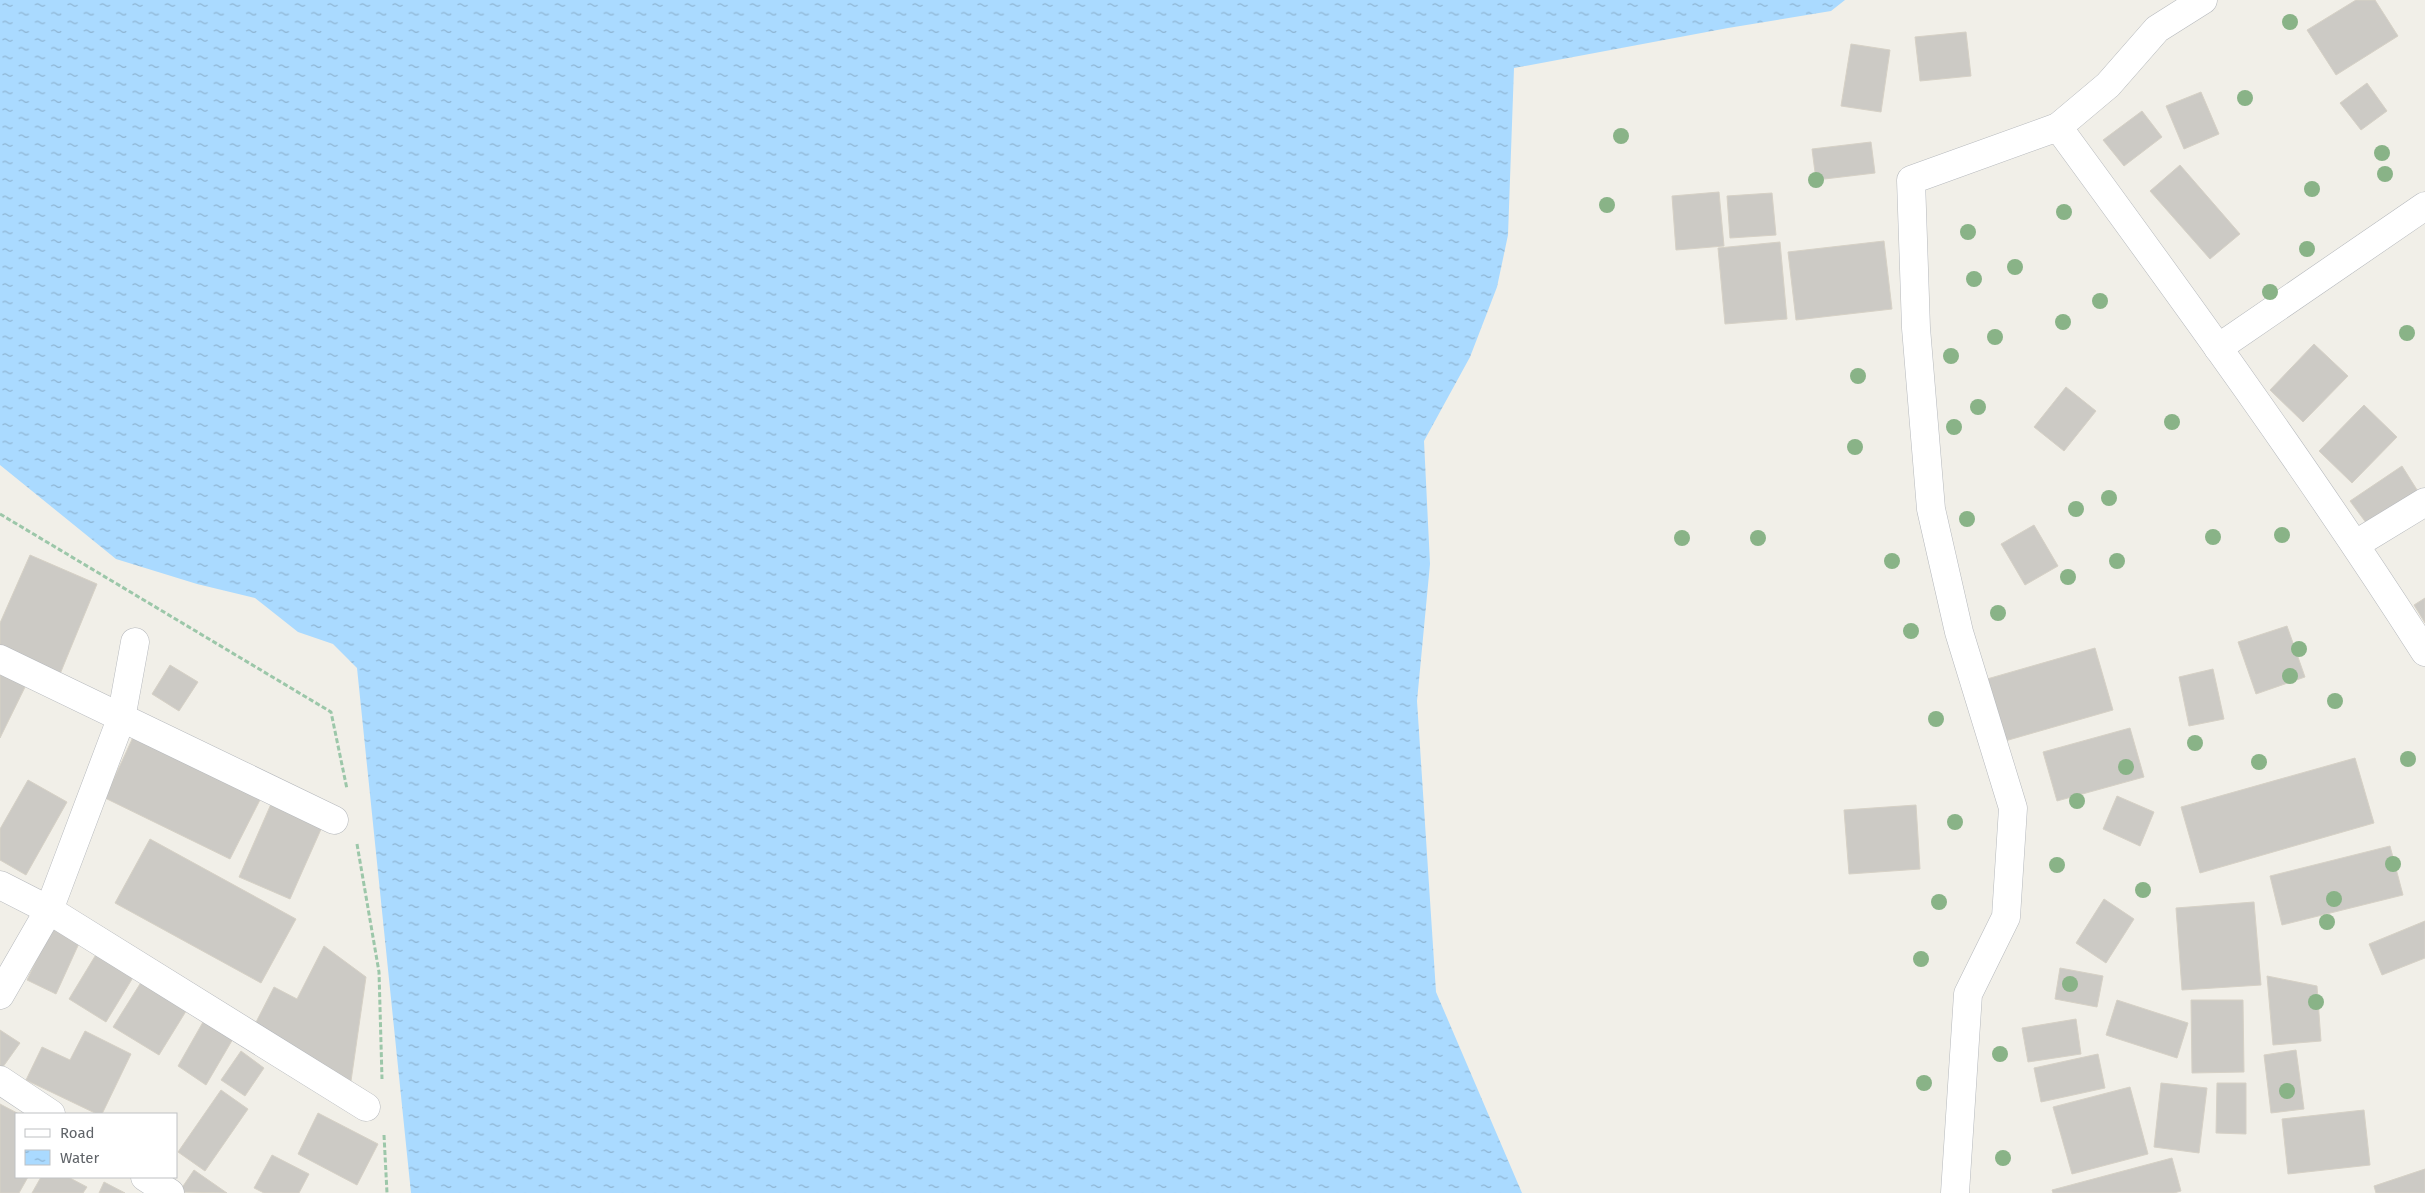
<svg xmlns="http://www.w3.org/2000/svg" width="2425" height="1193" font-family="'Fira Sans',sans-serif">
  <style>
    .water { fill: url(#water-ripples) }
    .building { fill: #cccac5; stroke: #d6d1c6 }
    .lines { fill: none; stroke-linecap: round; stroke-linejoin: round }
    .minor-casing { stroke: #b5b8bc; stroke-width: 29 }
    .path { stroke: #9cc7a9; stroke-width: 3; stroke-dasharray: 5 2.5; stroke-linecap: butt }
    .minor { stroke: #fff; stroke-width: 28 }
    .tree { fill: #89b387 }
  </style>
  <defs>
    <pattern id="water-ripples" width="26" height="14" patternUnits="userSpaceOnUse" patternTransform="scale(1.25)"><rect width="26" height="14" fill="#aadaff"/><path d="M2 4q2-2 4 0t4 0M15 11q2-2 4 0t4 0" fill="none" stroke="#8eb4d2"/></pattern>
  </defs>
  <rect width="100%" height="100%" fill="#f1efe8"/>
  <polygon class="water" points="0,0 1845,0 1831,11 1728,28 1514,68 1508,235 1497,287 1470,357 1424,441 1430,564 1417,701 1436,992 1522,1193 411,1193 357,668 333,644 298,632 255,598 197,584 116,559 0,465"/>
  <g class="building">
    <polygon points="2356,0 2375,0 2398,36 2336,75 2307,30"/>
    <polygon points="1966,32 1971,76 1920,81 1915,37"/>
    <polygon points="1851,44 1890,50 1881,112 1841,106"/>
    <polygon points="2367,83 2387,111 2361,130 2340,103"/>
    <polygon points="2201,92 2219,134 2184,149 2166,106"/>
    <polygon points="2142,111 2162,137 2124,166 2103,140"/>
    <polygon points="1871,142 1875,173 1816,180 1812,149"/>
    <polygon points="2180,165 2240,234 2210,259 2150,191"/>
    <polygon points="1719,192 1724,246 1676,250 1672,196"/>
    <polygon points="1772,193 1776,235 1730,238 1727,196"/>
    <polygon points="1884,241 1892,309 1796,320 1788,252"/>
    <polygon points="1780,242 1787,319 1725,324 1718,248"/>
    <polygon points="2314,344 2348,376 2303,422 2270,390"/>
    <polygon points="2066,387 2096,411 2064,451 2034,427"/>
    <polygon points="2364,405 2397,437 2352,483 2319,451"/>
    <polygon points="2402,466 2419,493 2367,524 2350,501"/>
    <polygon points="2034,525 2058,566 2025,585 2001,544"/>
    <polygon points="30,555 97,584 60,674 0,649 0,623"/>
    <polygon points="2425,598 2425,623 2414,605"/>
    <polygon points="2287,626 2305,677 2256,694 2238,642"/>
    <polygon points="2095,648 2113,710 1998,743 1980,681"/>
    <polygon points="170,665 198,682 179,711 152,694"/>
    <polygon points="0,667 28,681 0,738"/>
    <polygon points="2213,669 2224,719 2189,726 2179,677"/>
    <polygon points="2130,728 2144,777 2057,801 2043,752"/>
    <polygon points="134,735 264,792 230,859 105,798"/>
    <polygon points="2355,758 2374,823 2200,873 2181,807"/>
    <polygon points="28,780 67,802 26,875 0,860 0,829"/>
    <polygon points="2117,796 2154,812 2140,846 2103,829"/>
    <polygon points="271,804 322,827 290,899 239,877"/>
    <polygon points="1916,805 1920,869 1849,874 1844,810"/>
    <polygon points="150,839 296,919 261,983 115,903"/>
    <polygon points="2390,846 2403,895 2282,925 2270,876"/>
    <polygon points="2104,899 2134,919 2106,963 2076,943"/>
    <polygon points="2254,902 2261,985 2182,990 2176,908"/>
    <polygon points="2425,921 2425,958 2382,975 2369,944"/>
    <polygon points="53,926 81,939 56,994 27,980"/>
    <polygon points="103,943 140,966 106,1022 69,999"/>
    <polygon points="324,946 366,977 351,1081 252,1030 274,987 297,999"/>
    <polygon points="150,968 196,995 159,1055 113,1027"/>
    <polygon points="2060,968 2103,976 2097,1007 2055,999"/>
    <polygon points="2267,976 2317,986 2321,1041 2273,1045"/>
    <polygon points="2117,1000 2188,1023 2177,1058 2106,1035"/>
    <polygon points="2191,1000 2243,1000 2244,1072 2192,1073"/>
    <polygon points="215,1001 244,1020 206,1085 178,1066"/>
    <polygon points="2076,1019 2081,1054 2028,1062 2022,1028"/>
    <polygon points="0,1030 20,1043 0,1071"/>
    <polygon points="85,1031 131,1054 102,1114 97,1114 26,1080 42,1047 70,1060"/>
    <polygon points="2296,1050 2304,1109 2271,1113 2264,1055"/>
    <polygon points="241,1051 264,1068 245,1096 221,1080"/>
    <polygon points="2098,1054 2105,1088 2041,1102 2034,1068"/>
    <polygon points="2161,1083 2207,1088 2199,1153 2154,1147"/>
    <polygon points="2217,1083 2246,1083 2246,1134 2216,1133"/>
    <polygon points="2130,1087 2148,1154 2072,1174 2053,1107"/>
    <polygon points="221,1090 248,1109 205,1171 178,1152"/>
    <polygon points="0,1104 19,1114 16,1114 16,1177 28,1177 19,1193 0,1193"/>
    <polygon points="2364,1110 2370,1165 2288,1174 2282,1119"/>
    <polygon points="318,1113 378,1144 357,1185 298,1154"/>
    <polygon points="272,1155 309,1174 299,1193 264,1193 254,1188"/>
    <polygon points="2172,1158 2181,1191 2174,1193 2053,1193 2052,1190"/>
    <polygon points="2425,1169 2425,1193 2376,1193 2374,1186"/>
    <polygon points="194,1170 227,1193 179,1192"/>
    <polygon points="41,1177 68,1177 87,1187 83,1193 32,1193"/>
    <polygon points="104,1182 125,1193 99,1193"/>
  </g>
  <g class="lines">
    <defs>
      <g id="minor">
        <polyline points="2058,127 2108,85 2157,29 2203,0"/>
        <polyline points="2218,348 2425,206"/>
        <polyline points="2356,544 2425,502"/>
        <polyline points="0,659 334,820"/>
        <polyline points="0,885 49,910 366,1107"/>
        <polyline points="0,995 49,910 121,719 135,642"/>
        <polyline points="0,1080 51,1114"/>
        <polyline points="145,1177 170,1193"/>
        <path d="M1955,1193L1968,994L2006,917L2013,808L1959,632L1931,509L1916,328L1911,180L2058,127C2184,299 2310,472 2425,652"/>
      </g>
    </defs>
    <use href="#minor" class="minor-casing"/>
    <g class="path">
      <polyline points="0,514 331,712 347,789"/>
      <polyline points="357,844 379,972 382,1079"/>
      <polyline points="384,1135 387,1193"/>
    </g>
    <use href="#minor" class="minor"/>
  </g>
  <g class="tree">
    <circle cx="2290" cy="22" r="8"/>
    <circle cx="2245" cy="98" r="8"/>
    <circle cx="1621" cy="136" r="8"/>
    <circle cx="2382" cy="153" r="8"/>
    <circle cx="2385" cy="174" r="8"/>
    <circle cx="1816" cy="180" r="8"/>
    <circle cx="2312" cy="189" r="8"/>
    <circle cx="1607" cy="205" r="8"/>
    <circle cx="2064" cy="212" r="8"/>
    <circle cx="1968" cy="232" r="8"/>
    <circle cx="2307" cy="249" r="8"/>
    <circle cx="2015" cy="267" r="8"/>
    <circle cx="1974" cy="279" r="8"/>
    <circle cx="2270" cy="292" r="8"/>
    <circle cx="2100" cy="301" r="8"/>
    <circle cx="2063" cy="322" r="8"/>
    <circle cx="2407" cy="333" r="8"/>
    <circle cx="1995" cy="337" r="8"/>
    <circle cx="1951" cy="356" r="8"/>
    <circle cx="1858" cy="376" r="8"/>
    <circle cx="1978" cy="407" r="8"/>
    <circle cx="2172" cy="422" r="8"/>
    <circle cx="1954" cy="427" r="8"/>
    <circle cx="1855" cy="447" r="8"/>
    <circle cx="2109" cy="498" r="8"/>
    <circle cx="2076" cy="509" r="8"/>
    <circle cx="1967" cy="519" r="8"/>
    <circle cx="2282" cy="535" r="8"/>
    <circle cx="2213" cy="537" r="8"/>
    <circle cx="1682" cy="538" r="8"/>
    <circle cx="1758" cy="538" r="8"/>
    <circle cx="1892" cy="561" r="8"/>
    <circle cx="2117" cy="561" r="8"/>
    <circle cx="2068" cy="577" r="8"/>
    <circle cx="1998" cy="613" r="8"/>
    <circle cx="1911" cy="631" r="8"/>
    <circle cx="2299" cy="649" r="8"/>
    <circle cx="2290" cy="676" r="8"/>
    <circle cx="2335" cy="701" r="8"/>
    <circle cx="1936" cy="719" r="8"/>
    <circle cx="2195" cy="743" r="8"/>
    <circle cx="2408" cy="759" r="8"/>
    <circle cx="2259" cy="762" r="8"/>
    <circle cx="2126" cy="767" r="8"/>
    <circle cx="2077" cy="801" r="8"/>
    <circle cx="1955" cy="822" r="8"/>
    <circle cx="2393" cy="864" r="8"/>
    <circle cx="2057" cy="865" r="8"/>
    <circle cx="2143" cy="890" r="8"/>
    <circle cx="2334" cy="899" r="8"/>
    <circle cx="1939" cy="902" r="8"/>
    <circle cx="2327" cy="922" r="8"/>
    <circle cx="1921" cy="959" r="8"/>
    <circle cx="2070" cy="984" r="8"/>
    <circle cx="2316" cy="1002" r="8"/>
    <circle cx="2000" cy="1054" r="8"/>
    <circle cx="1924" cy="1083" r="8"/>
    <circle cx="2287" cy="1091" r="8"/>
    <circle cx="2003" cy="1158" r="8"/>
  </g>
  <rect x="15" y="1113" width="162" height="65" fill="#ffffff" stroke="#bfc1c3"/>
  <rect x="25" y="1129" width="25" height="8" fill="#ffffff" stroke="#bfc1c3"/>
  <text x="60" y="1138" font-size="15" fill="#5f6368">Road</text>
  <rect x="25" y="1150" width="25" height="15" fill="url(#water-ripples)" stroke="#bfc1c3"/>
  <text x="60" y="1163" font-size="15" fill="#5f6368">Water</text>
</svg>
